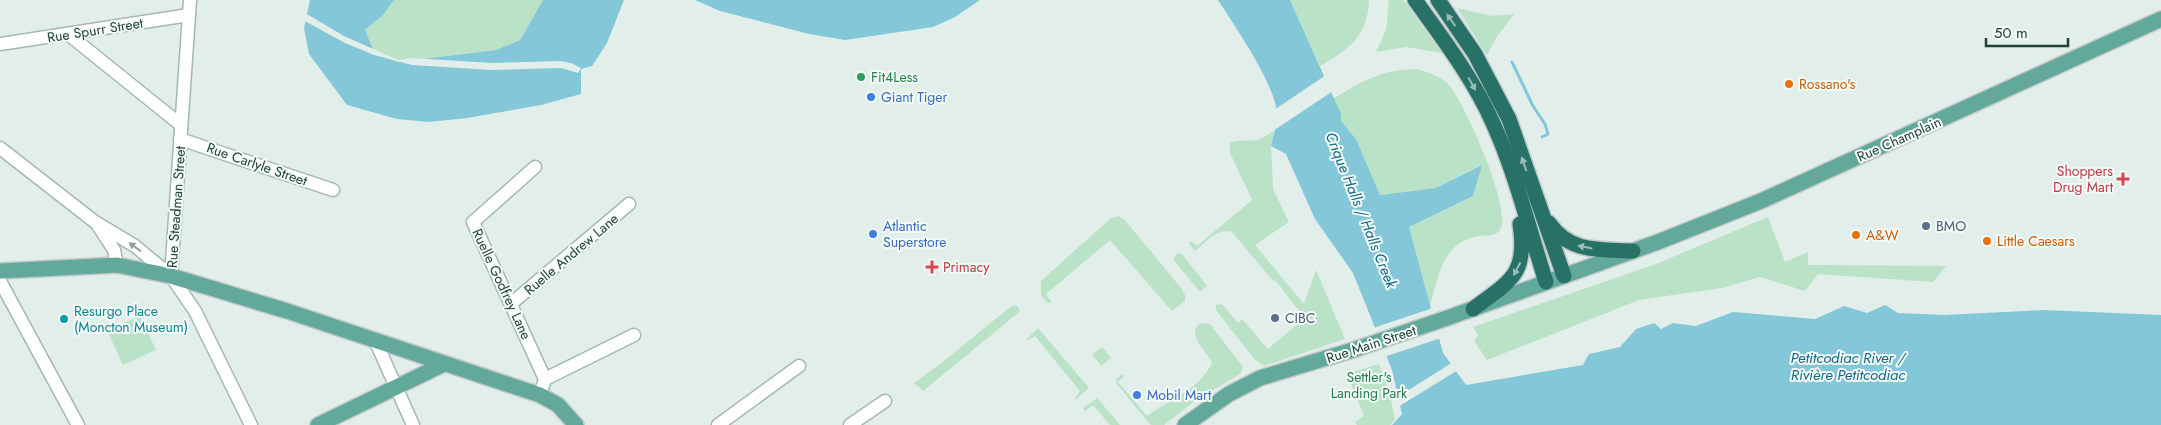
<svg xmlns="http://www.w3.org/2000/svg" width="2161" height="425" font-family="Jost,sans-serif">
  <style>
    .green { fill: #b9e2c6 }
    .water { fill: #84c7d9 }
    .pier { fill: #e2eee9 }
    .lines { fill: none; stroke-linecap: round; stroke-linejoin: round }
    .stream { stroke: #84c7d9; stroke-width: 3 }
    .minor-casing { stroke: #a4b7b1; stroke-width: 15 }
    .major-casing { stroke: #c1cac8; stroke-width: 18 }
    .highway-casing { stroke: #c1cac8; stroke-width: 18 }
    .minor { stroke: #fff; stroke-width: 12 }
    .major { stroke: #62a99b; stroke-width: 15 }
    .highway { stroke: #287167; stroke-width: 15 }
    .oneway { fill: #98bcb6 }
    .oneway2 { fill: #90a09c }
    .leisure-dot { fill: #2e9e5b; stroke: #f3faf7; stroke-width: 2 }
    .food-dot { fill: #e8710a; stroke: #f3faf7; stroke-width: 2 }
    .shop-dot { fill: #3f7fe0; stroke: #f3faf7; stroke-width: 2 }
    .health-dot { fill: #e0444e; stroke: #f3faf7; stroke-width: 2 }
    .service-dot { fill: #5c6f8a; stroke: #f3faf7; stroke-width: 2 }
    .culture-dot { fill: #0f9aa8; stroke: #f3faf7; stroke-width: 2 }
    .labels { text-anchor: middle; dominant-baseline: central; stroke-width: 4; stroke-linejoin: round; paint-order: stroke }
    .street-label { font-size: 14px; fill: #20413a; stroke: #f3faf7 }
    .leisure-label { font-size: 14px; fill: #27864d; stroke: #f3faf7; text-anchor: start }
    .food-label { font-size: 14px; fill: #c56008; stroke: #f3faf7; text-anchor: start }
    .shop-label { font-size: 14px; fill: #366cbe; stroke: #f3faf7; text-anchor: start }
    .health-label { font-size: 14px; fill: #be3a42; stroke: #f3faf7; text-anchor: end }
    .service-label { font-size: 14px; fill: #4e5e75; stroke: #f3faf7; text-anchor: start }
    .culture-label { font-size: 14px; fill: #0d838f; stroke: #f3faf7; text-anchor: start }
    .park-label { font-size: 14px; fill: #257d4d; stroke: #f3faf7 }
    .water-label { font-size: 15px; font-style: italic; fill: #126a85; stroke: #f3faf7 }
  </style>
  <rect width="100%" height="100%" fill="#e2eee9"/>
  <g class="green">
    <polygon points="394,0 543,0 520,40 496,50 398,62 375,54 365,30 383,15"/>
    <path d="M1290,0H1369C1368,36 1348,50 1320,66Z"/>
    <polygon points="1389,0 1403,0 1442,53 1406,47 1376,52 1386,30"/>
    <polygon points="1457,8 1492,16 1514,14 1496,38 1487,55"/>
    <path d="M1416,69C1428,72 1437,75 1447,83C1464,100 1513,211 1500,230C1495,237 1486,235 1479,236C1442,242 1439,275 1430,305L1409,227L1473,196L1481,165L1436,188L1380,195L1356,139L1341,121L1334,98C1365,80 1380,70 1416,69Z"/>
    <path d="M1274,131L1271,146L1273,189L1289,222L1255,245L1304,304L1316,270L1345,339L1264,366L1254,359L1216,310V305L1222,304L1238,323L1242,319L1268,349L1305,318L1275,280L1273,281L1232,232C1218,227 1206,242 1195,251L1189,243L1191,241L1197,246L1252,200L1230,153V143L1236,141L1258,140Z"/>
    <polygon points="1118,216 1124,219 1181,288 1185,295 1185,301 1172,311 1110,240 1046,294 1051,301 1050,303 1047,303 1041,296 1041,281 1111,218"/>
    <polygon points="1768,217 1785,262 1808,252 1808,265 1946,266 1933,282 1818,274 1805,291 1760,277 1722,288 1639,300 1487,360 1474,341 1478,335 1473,327 1656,264"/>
    <polygon points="1178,253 1182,254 1207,286 1200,292 1173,259"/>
    <path d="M1012,306H1017L1020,310L1018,313L923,391L914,383C949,359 979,331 1012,306Z"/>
    <polygon points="140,316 156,350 123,365 107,330"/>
    <path d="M1200,323L1210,324L1243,367L1240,374L1195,401L1164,425H1151L1116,383L1117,378L1123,374L1124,377L1118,382L1147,416C1168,401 1200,389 1212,363C1205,348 1196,346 1195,329Z"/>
    <polygon points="1038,328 1089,388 1076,399 1075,398 1080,391 1035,336 1027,341 1026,340"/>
    <polygon points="1102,347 1111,358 1101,366 1092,354"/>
    <polygon points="1379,364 1390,395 1395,420 1390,425 1357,425 1355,422 1364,416 1347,374"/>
    <polygon points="1097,398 1120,425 1110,425 1093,405 1085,411 1083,408"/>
  </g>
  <g class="water">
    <polygon points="310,0 394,0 383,15 365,30 375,54 398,62 496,50 520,40 543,0 624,0 607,43 592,66 581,69 581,94 541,105 467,118 429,122 397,119 347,105 309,54 304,28"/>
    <polygon points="695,0 980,0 955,17 933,27 845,40 809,34 720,11"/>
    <path d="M1218,0H1290L1341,114V121L1356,139L1380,195L1436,188L1482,165L1473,196L1409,227L1443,353L1466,385L1583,365L1589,354L1620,347L1636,329L1654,323L1661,329L1673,323L1696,326L1733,312L1815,319L1844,306L1867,313L1885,305L1898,313L1945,315L2044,310L2161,315V425H1392L1402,414L1392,370L1353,273L1315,219L1286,154L1271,146C1273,136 1277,126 1277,116C1278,88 1234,25 1218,0Z"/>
  </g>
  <g class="pier">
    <polygon points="305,13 344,36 398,60 412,58 492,63 560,61 571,63 581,68 578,73 561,68 492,70 412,65 374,55 345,43 303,20"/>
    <polygon points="1326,75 1333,91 1276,129 1273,122 1274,110"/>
    <polygon points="1433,308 1441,338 1384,357 1373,328"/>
    <polygon points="1453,362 1458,370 1398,407 1396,398"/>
  </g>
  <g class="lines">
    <polyline class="stream" points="1512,62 1533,106 1545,124 1548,134 1542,137"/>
    <defs>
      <g id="minor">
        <polyline points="68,34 181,125"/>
        <polyline points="0,44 189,15"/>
        <polyline points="180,139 333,190"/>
        <polyline points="0,148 95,222 135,246 171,276 195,311 251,425"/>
        <polyline points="535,167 473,222 545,379 540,395"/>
        <polyline points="97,224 114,250 117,265"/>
        <polyline points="171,276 190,0"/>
        <polyline points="0,281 78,425"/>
        <polyline points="512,303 629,204"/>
        <polyline points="375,340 413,425"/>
        <polyline points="545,379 634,335"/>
        <polyline points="718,425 799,366"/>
        <polyline points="850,425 885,401"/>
      </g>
      <g id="major">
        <polyline points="0,271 117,265 171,276 287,311 540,395 558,405 576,425"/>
        <polyline points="318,425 444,364"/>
        <polyline points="1185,425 1229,394 1260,378 1353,350 1450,317 1658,242 1761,201 2161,19"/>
      </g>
      <g id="highway">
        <path d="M1415,0C1443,39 1473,78 1493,123C1516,174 1529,229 1546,282"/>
        <polyline points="1438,0 1475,54 1509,119 1564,276"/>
        <path d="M1549,223C1571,254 1600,249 1633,251"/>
        <path d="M1473,309C1510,281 1528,275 1520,224"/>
      </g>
    </defs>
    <use href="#minor" class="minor-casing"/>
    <use href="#major" class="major-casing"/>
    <use href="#highway" class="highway-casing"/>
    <use href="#minor" class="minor"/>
    <use href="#major" class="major"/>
    <use href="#highway" class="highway"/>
  </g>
  <defs><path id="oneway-solid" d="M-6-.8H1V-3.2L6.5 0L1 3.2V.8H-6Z" transform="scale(1.25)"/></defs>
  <g class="oneway">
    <use href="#oneway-solid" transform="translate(1451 20) rotate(-125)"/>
    <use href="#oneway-solid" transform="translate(1472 84) rotate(61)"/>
    <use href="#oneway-solid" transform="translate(1524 164) rotate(-109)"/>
    <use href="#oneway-solid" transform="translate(1585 247) rotate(-169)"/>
    <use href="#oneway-solid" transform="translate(1517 269) rotate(117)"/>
  </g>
  <use class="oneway2" href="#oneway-solid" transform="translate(135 247) rotate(-144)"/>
  <circle class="leisure-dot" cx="861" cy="77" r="5"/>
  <g class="food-dot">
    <circle cx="1789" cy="84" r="5"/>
    <circle cx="1856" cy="235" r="5"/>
    <circle cx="1987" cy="241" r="5"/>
  </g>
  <g class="shop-dot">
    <circle cx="871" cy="97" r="5"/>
    <circle cx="873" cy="234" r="5"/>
    <circle cx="1137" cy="395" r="5"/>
  </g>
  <g class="health-dot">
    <path d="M2120.5 171.5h5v5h5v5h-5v5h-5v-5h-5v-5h5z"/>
    <path d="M929.5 259.5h5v5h5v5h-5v5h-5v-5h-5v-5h5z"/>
  </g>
  <g class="service-dot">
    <circle cx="1926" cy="226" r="5"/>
    <circle cx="1275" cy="318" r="5"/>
  </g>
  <circle class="culture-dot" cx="64" cy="319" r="5"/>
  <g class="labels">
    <g class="street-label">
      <text transform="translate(95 30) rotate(-9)">Rue Spurr Street</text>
      <text transform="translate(1899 139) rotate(-24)">Rue Champlain</text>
      <text transform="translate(257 164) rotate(19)">Rue Carlyle Street</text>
      <text transform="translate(176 207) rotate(-86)">Rue Steadman Street</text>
      <text transform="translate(571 254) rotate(-40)">Ruelle Andrew Lane</text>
      <text transform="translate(502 284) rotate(65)">Ruelle Godfrey Lane</text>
      <text transform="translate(1371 344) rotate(-18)">Rue Main Street</text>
    </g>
    <g class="leisure-label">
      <text x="871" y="77">Fit4Less</text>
    </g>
    <g class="food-label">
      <text x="1799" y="84">Rossano's</text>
      <text x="1866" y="235">A&amp;W</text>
      <text x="1997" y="241">Little Caesars</text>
    </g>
    <g class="shop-label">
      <text x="881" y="97">Giant Tiger</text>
      <text x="883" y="226">Atlantic<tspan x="883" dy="16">Superstore</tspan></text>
      <text x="1147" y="395">Mobil Mart</text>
    </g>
    <g class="health-label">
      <text x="2113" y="171">Shoppers<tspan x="2113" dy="16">Drug Mart</tspan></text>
      <text x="943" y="267" text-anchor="start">Primacy</text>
    </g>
    <g class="service-label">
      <text x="1936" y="226">BMO</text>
      <text x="1285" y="318">CIBC</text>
    </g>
    <g class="culture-label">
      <text x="74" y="311">Resurgo Place<tspan x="74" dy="16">(Moncton Museum)</tspan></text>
    </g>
    <g class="park-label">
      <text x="1369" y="377">Settler's<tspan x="1369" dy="16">Landing Park</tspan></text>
    </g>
    <g class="water-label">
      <text transform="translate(1361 210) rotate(68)">Crique Halls / Halls Creek</text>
      <text x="1848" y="358">Petitcodiac River /<tspan x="1848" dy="17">Rivière Petitcodiac</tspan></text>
    </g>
  </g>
  <path d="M1986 38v8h82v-8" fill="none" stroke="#20413a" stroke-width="2.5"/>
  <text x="1994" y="38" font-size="15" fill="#20413a" stroke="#f3faf7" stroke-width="4" paint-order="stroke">50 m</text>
</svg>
